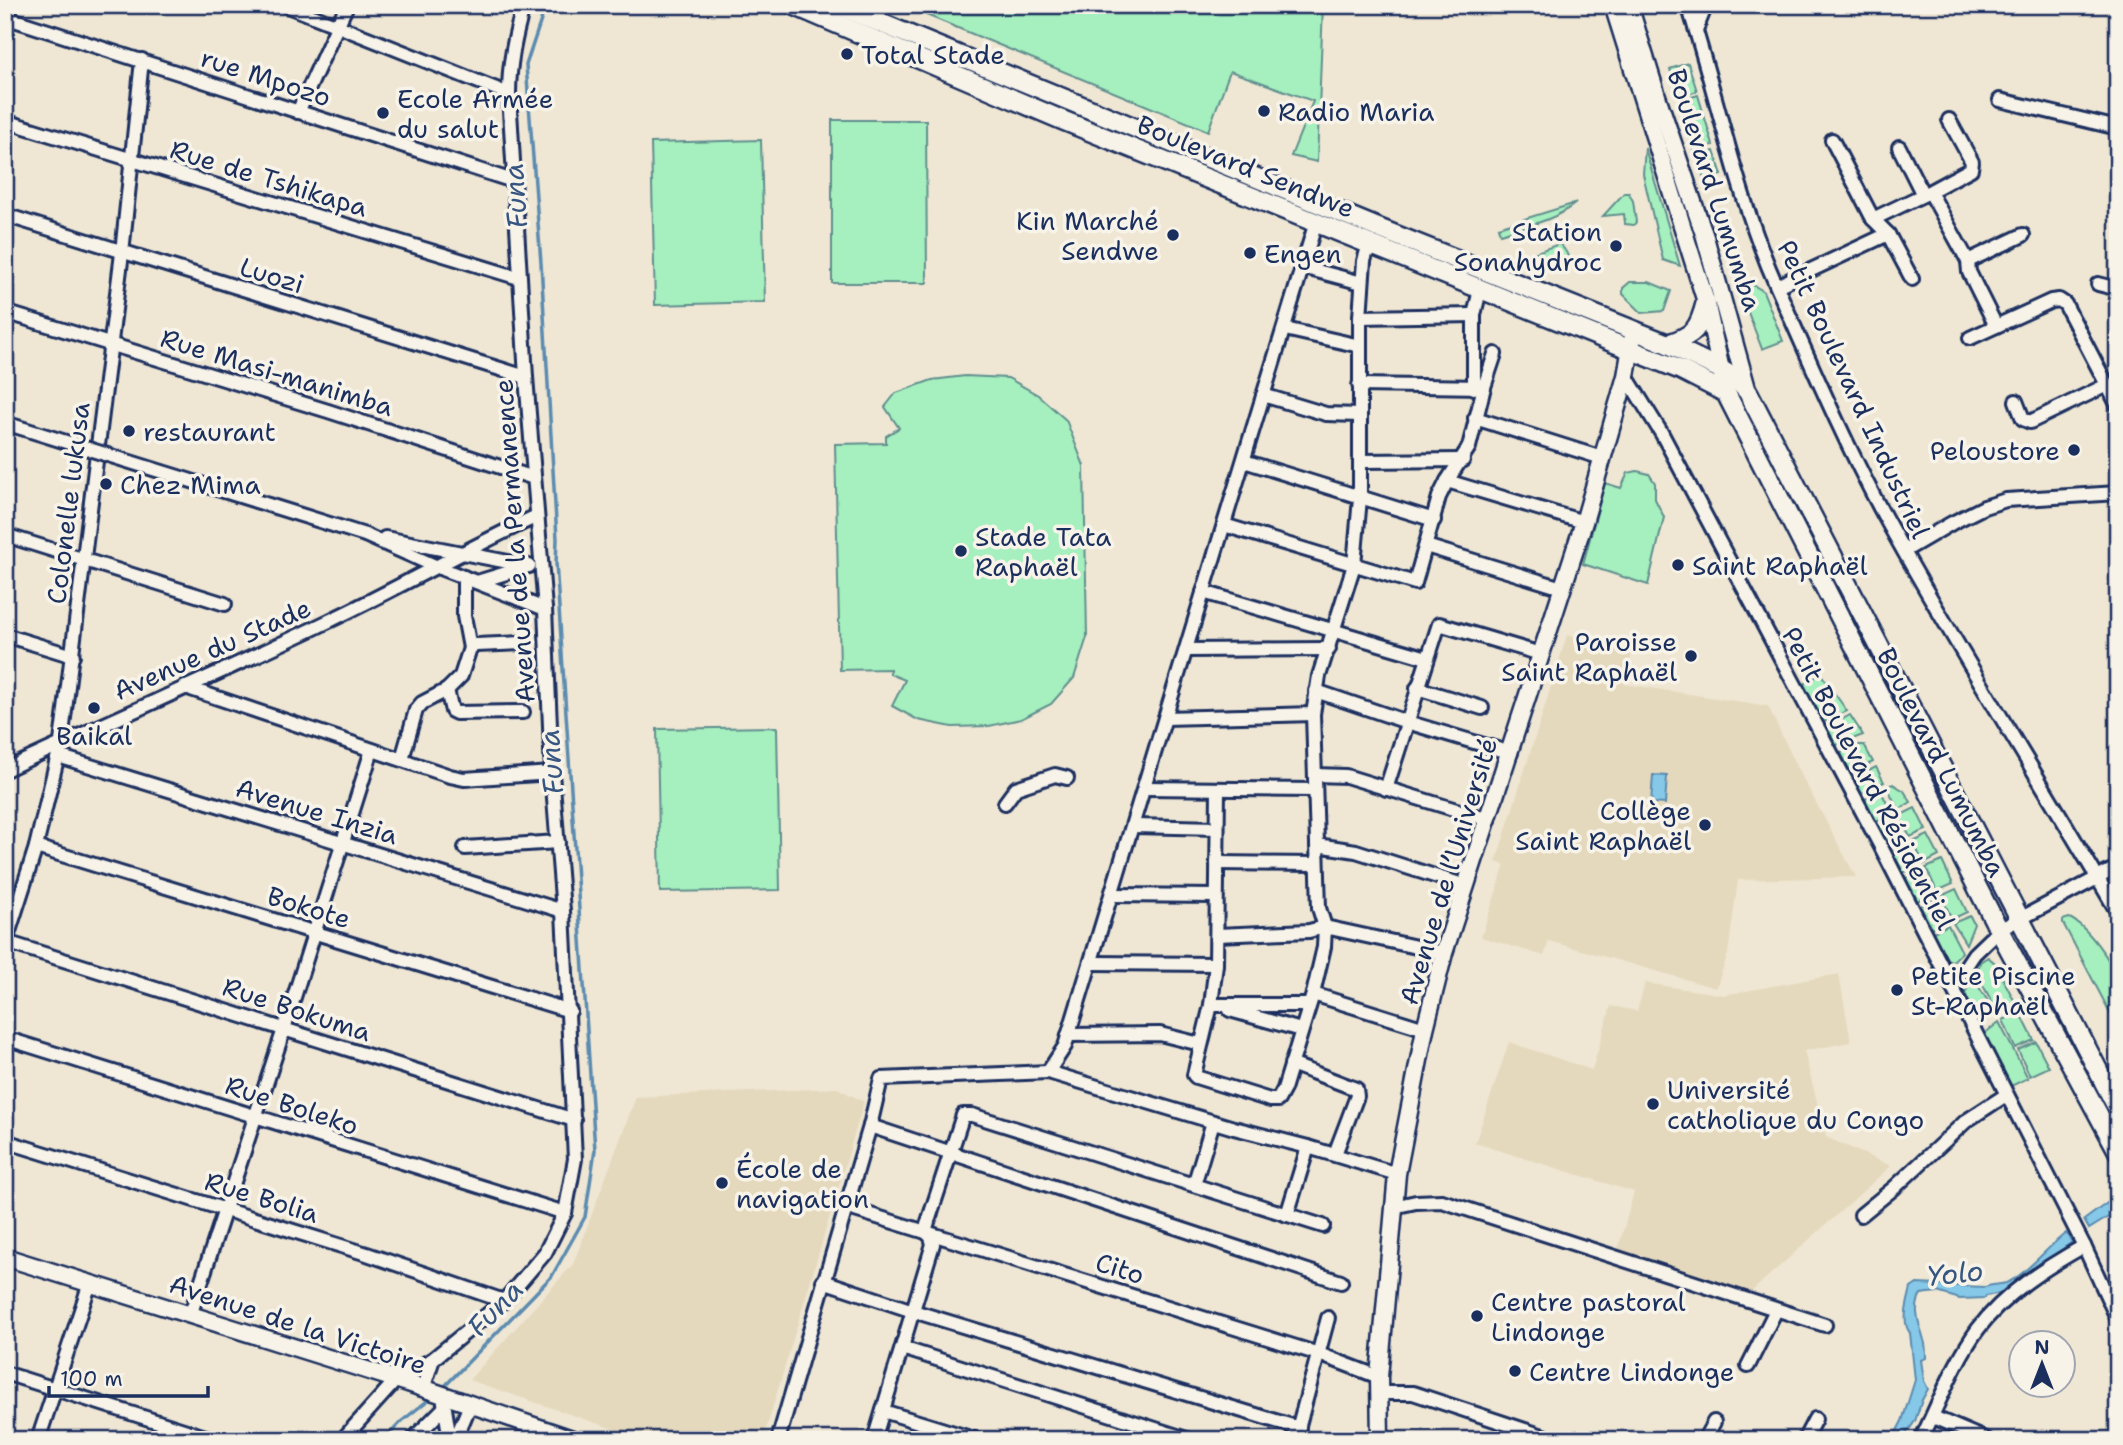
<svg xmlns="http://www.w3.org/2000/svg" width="2123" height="1445" font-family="'Shantell Sans',sans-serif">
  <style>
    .built { fill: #e5d9bd }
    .green { fill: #a6efbe; stroke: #608f8e; stroke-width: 2 }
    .water { fill: #86c8e7; stroke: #5b8bb0; stroke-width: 2 }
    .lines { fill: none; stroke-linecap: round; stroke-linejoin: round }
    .stream { stroke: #5b8bb0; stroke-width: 3.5 }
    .minor-casing { stroke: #1b2f5e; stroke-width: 18 }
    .major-casing { stroke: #1b2f5e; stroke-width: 21 }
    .highway-casing { stroke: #1b2f5e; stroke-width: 23 }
    .minor { stroke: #f7f3e8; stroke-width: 12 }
    .major { stroke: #f7f3e8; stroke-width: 16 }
    .highway { stroke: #f7f3e8; stroke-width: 18 }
    .minor-bridge-casing { stroke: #1b2f5e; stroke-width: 18; stroke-linecap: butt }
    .minor-bridge { stroke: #f7f3e8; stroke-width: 12 }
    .poi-dot { fill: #1b2f5e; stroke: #f7f3e8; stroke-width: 2.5 }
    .labels { text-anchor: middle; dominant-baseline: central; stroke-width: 7; stroke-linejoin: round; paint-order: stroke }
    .poi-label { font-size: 26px; fill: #1b2f5e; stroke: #f7f3e8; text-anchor: start }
    .street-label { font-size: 26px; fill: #1b2f5e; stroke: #f7f3e8 }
    .water-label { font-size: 28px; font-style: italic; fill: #365580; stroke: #f7f3e8 }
  </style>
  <rect width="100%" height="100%" fill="#efe7d4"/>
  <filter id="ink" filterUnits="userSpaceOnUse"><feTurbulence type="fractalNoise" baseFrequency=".0143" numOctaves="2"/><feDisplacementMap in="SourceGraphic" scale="14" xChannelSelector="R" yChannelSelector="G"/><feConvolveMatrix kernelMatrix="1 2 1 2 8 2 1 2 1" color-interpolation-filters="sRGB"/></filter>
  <g filter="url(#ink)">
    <g class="built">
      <polygon points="1567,635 1632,653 1624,684 1768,706 1800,773 1856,877 1738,880 1728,954 1716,988 1549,941 1544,956 1481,937 1505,865 1496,862"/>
      <polygon points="1839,974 1851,1042 1804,1051 1826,1137 1891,1166 1751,1292 1618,1249 1634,1192 1475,1143 1509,1042 1592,1070 1611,1006 1637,1011 1645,983 1724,995"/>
      <polygon points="837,1088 864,1102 763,1440 646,1440 469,1380 573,1264 636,1097"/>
    </g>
    <g class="green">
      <polygon points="902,5 1323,5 1317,162 1291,156 1313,101 1230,71 1208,131"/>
      <polygon points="1688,63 1697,91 1679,97 1670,69"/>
      <polygon points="1698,95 1713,145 1694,151 1679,101"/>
      <polygon points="832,120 926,120 927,283 832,283"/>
      <polygon points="761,140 765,302 655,305 651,143"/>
      <polygon points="1645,148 1680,266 1663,260 1643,174"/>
      <polygon points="1714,151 1722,175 1705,181 1697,157"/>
      <polygon points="1624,193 1629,193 1633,201 1636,222 1634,225 1625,224 1624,214 1603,216"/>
      <path d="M1576,203C1554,221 1527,226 1500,234L1498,227Z"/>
      <path d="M1559,244C1568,251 1572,263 1568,273L1525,256Z"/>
      <polygon points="1733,273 1763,291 1783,341 1762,349"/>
      <polygon points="1630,282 1649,282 1671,291 1664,311 1642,313 1623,294 1623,288"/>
      <polygon points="965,376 1008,378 1038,395 1066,420 1084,466 1087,637 1074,678 1051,704 1021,719 989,726 952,727 918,720 892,706 905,680 890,674 890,669 840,670 835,444 886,443 886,436 899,428 885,407 896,393 932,380"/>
      <polygon points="1637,471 1649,474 1655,483 1655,499 1664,517 1648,585 1583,564 1605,483 1621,488 1628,473"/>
      <polygon points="1821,674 1847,711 1822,723 1802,685"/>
      <polygon points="1850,715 1863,735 1834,746 1828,735 1827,728"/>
      <polygon points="777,727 780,890 660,892 657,729"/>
      <polygon points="1853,745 1864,745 1873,762 1851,773 1841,753"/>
      <polygon points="1876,767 1884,782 1860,794 1852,779"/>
      <polygon points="1893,784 1904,791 1911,802 1898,810 1887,786"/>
      <polygon points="1881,791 1892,814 1876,822 1865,799"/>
      <polygon points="1915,808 1926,830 1910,837 1899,816"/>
      <polygon points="1895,819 1905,839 1888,848 1878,827"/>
      <polygon points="1928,835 1939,856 1924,864 1913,842"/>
      <polygon points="1907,845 1918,866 1901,874 1891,853"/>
      <polygon points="1942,861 1953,884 1937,891 1926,868"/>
      <polygon points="1921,871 1932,894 1915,902 1904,879"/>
      <polygon points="1956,889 1967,912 1952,919 1941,896"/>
      <polygon points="1935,899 1946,921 1929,929 1918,907"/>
      <polygon points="1970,916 1974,924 1966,944 1953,923"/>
      <path d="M2069,918C2085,924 2112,961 2117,978C2121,990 2118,1015 2118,1028L2063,923V920Z"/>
      <path d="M1948,925L1962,952L1953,961C1939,959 1936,945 1931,933Z"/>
      <polygon points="1988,957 1995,963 2018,1008 1999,1015 1977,974 1980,962"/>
      <polygon points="1973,978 1997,1015 1977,1024 1965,993"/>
      <polygon points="2020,1012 2034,1040 2015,1048 2003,1020"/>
      <polygon points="1999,1022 2028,1078 2009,1087 1984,1034"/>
      <polygon points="2036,1042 2049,1067 2030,1076 2018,1050"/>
    </g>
    <g class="water">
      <polygon points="1653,775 1667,776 1665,804 1651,803"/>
      <polygon points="2118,1195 2118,1211 2089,1229 2084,1220"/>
      <path d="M2066,1233L2072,1242L2006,1292L1986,1296L1985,1298L1960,1299L1937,1292L1921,1294C1912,1311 1920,1324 1924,1340C1926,1345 1926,1352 1926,1358L1921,1360L1924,1381L1928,1389L1922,1400L1915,1421L1902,1440H1892L1902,1421L1915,1380L1910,1333C1901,1322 1908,1301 1911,1288L1917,1284L1985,1287C1992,1284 1999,1285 2006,1283C2025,1276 2048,1246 2066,1233Z"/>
    </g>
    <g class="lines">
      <g class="stream">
        <polyline points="441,1390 552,1276 585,1217 595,1150 556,563 557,539 541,263 526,65 546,5"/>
        <polyline points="384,1440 402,1421 432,1397"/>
      </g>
      <defs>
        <g id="minor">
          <polyline points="285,5 509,94"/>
          <path d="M1688,5C1718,99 1737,197 1777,287C1811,364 1847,448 1887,521C1960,654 2042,782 2118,913"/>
          <polyline points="5,17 513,181"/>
          <polyline points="1696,30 1706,5"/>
          <polyline points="2000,100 2118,128"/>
          <polyline points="298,112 347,5"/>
          <polyline points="5,121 519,278"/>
          <polyline points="1832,140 1873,219 1888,234 1912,279"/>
          <polyline points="1899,147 1923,195"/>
          <polyline points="1930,192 1968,261 1969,272 1996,326"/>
          <polyline points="5,215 526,377"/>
          <polyline points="1873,219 1923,195 1971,169 1972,162 1949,120"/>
          <polyline points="1968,261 2023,235"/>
          <polyline points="1302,267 1362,283"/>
          <polyline points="2098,284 2118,289"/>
          <polyline points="1777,286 1888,234"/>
          <polyline points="5,312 328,411 534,478"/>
          <polyline points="1360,317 1474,315"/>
          <polyline points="1285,329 1360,346"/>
          <polyline points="1970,338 2051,301 2059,300 2065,304 2118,406"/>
          <polyline points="1626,376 1662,434 1880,845 2084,1246 2118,1320"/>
          <polyline points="1359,385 1484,387"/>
          <polyline points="1474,388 1474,315 1480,290"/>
          <polyline points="1263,395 1326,414 1360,415"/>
          <polyline points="2016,401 2023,419 2030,422 2107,385"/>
          <polyline points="1475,418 1602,458"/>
          <polyline points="1244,461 1434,520"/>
          <polyline points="1361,461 1463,460"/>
          <polyline points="1447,481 1584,522"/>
          <polyline points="1224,525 1415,583 1439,497 1447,481 1469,447 1484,387 1495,354"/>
          <polyline points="5,535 225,604"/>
          <polyline points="365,535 435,566 545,609"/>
          <polyline points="385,538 529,566"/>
          <polyline points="1426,546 1562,588"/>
          <polyline points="1904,551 1952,523 1984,507 2006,500 2118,493"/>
          <polyline points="464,577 464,616 470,648"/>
          <polyline points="477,582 526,567"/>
          <polyline points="1203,592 1427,658"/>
          <polyline points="5,635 73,656"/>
          <polyline points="1187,650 1329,649"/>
          <polyline points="185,687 450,776 464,779 552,773"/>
          <polyline points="1417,688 1482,708"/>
          <polyline points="447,690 452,711 456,713 523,712"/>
          <polyline points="1316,691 1407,722 1511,753"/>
          <polyline points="1165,718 1313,714"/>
          <polyline points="58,756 563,911"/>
          <polyline points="402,759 416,710 422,703 447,690 461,676 470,648 476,645 522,643"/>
          <path d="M5,770C113,719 222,673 329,621C399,588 466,549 537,516"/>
          <polyline points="1315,775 1346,776 1489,820"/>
          <polyline points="1145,788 1315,790"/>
          <polyline points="1386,789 1439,624 1541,654"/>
          <polyline points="1218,790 1216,964 1211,1005 1194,1075 1196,1077 1270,1100 1278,1100 1284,1089 1313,994 1324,947 1325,927 1319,908 1313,714 1319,676 1354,565 1360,498 1360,317 1364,261 1369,244"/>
          <polyline points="1005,803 1016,788 1055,775 1067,778"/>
          <polyline points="1134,826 1217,828"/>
          <polyline points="1317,845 1356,851 1466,886"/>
          <polyline points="36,847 570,1011"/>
          <polyline points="465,848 558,842"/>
          <polyline points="1217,863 1317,864"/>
          <polyline points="1112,895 1216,896"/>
          <polyline points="1217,935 1309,931 1325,927 1444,953"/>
          <polyline points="6,942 574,1120"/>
          <polyline points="5,944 36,847 61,742 122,253 142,60"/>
          <polyline points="1091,963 1216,964"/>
          <polyline points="1952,987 1974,954 1999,930 2118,867"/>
          <polyline points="1313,994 1425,1029"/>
          <polyline points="1211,1005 1309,1005"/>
          <polyline points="1230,1010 1301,1030"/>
          <polyline points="1068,1035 1160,1034 1200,1044"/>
          <polyline points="5,1038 565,1213"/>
          <polyline points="1291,1064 1356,1089 1357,1096 1335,1154"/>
          <polyline points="1048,1072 1065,1046 1316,222"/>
          <polyline points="870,1126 1341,1282"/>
          <polyline points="5,1141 367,1254 504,1301"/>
          <polyline points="1194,1185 1213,1122"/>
          <polyline points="845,1207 1319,1354 1379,1377"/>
          <polyline points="1393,1207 1416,1202 1442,1201 1825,1325"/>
          <polyline points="1287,1215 1308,1147"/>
          <polyline points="1861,1215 1894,1188 1966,1121 2006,1095"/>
          <polyline points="823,1281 913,1311 1299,1428"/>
          <polyline points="190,1316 284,1029 372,750"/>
          <polyline points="902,1348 1190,1440"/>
          <polyline points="1748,1366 1776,1310"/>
          <polyline points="5,1373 215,1440"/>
          <polyline points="423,1389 433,1359"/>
          <polyline points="1379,1393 1413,1393 1555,1440"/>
          <polyline points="443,1396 450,1440"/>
          <polyline points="883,1411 977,1440"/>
          <polyline points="1933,1417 1987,1440"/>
          <polyline points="38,1440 90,1283"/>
          <path d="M342,1440L396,1380L433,1359L504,1301L545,1253L565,1213L575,1159L563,911L552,773L545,609L526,377L509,94C509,62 515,35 524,5"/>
          <polyline points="412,1440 443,1409"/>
          <polyline points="455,1440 470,1405"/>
          <polyline points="778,1440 870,1126 881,1079 1048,1072 1234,1128 1308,1147 1397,1174"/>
          <polyline points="874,1440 933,1244 931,1237 925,1231 963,1115 972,1115 1323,1226"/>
          <polyline points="1295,1440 1328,1318"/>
          <polyline points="1704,1440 1714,1422"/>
          <polyline points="1804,1440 1815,1419"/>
          <path d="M1921,1440C1939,1403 1954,1362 1978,1329C2005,1293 2045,1268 2084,1246"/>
        </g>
        <g id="major">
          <polyline points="1613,5 1706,302 1723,379"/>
          <polyline points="1629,5 1658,99 1705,237 1748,392"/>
          <polyline points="5,1257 408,1383 575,1440"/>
          <polyline points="1380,1440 1379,1377 1397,1174 1425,1029 1444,953 1584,522 1626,376 1634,330"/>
        </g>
        <g id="highway">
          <polyline points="793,5 1062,120 1681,370 1726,393 1999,930 2118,1151"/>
          <polyline points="837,5 1378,228 1668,344 1722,370 1736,379 1748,392 2118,1109"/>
          <path d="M1668,344C1695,335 1699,329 1706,302"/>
        </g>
      </defs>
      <use href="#minor" class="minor-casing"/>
      <use href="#major" class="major-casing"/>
      <use href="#highway" class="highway-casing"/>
      <use href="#minor" class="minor"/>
      <use href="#major" class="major"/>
      <use href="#highway" class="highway"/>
      <defs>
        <polyline id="minor-bridge" points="5,423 365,535"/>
      </defs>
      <use href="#minor-bridge" class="minor-bridge-casing"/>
      <use href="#minor-bridge" class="minor-bridge"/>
    </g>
  </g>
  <g class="poi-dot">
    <circle cx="847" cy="54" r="7"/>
    <circle cx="1264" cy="111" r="7"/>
    <circle cx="383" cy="113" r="7"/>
    <circle cx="1173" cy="235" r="7"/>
    <circle cx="1616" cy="246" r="7"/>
    <circle cx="1250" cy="253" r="7"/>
    <circle cx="129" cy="431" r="7"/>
    <circle cx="2074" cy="450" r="7"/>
    <circle cx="106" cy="484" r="7"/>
    <circle cx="961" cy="551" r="7"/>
    <circle cx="1678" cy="565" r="7"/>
    <circle cx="1691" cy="656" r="7"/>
    <circle cx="94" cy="708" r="7"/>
    <circle cx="1705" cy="825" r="7"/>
    <circle cx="1897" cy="990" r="7"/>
    <circle cx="1653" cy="1104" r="7"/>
    <circle cx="722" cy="1183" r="7"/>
    <circle cx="1477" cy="1316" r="7"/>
    <circle cx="1515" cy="1371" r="7"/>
  </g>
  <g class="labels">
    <g class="poi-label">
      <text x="861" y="54">Total Stade</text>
      <text x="397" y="98">Ecole Armée<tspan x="397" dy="30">du salut</tspan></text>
      <text x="1278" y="111">Radio Maria</text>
      <text x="1159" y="220" text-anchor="end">Kin Marché<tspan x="1159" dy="30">Sendwe</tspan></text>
      <text x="1602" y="231" text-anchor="end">Station<tspan x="1602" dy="30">Sonahydroc</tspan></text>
      <text x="1264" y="253">Engen</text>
      <text x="143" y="431">restaurant</text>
      <text x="2060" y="450" text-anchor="end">Peloustore</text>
      <text x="120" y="484">Chez Mima</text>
      <text x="975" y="536">Stade Tata<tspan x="975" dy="30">Raphaël</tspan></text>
      <text x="1692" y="565">Saint Raphaël</text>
      <text x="1677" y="641" text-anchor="end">Paroisse<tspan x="1677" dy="30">Saint Raphaël</tspan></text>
      <text x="94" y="735" text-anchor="middle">Baikal</text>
      <text x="1691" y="810" text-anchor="end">Collège<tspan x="1691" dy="30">Saint Raphaël</tspan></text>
      <text x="1911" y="975">Petite Piscine<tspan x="1911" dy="30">St-Raphaël</tspan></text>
      <text x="1667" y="1089">Université<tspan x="1667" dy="30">catholique du Congo</tspan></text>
      <text x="736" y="1168">École de<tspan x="736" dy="30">navigation</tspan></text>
      <text x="1491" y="1301">Centre pastoral<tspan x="1491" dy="30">Lindonge</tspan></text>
      <text x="1529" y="1371">Centre Lindonge</text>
    </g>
    <g class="street-label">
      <text transform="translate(266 77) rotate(18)">rue Mpozo</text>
      <text transform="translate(1246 166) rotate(22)">Boulevard Sendwe</text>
      <text transform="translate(269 178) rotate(17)">Rue de Tshikapa</text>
      <text transform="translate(1715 190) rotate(72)">Boulevard Lumumba</text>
      <text transform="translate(272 275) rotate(17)">Luozi</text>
      <text transform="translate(277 372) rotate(17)">Rue Masi-manimba</text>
      <text transform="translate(1854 389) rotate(65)">Petit Boulevard Industriel</text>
      <text transform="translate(68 503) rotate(-83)">Colonelle lukusa</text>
      <text transform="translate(514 541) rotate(-94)">Avenue de la Permanence</text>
      <text transform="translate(212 649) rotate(-24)">Avenue du Stade</text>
      <text transform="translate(1942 762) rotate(63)">Boulevard Lumumba</text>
      <text transform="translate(1869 778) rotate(62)">Petit Boulevard Résidentiel</text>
      <text transform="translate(317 811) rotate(17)">Avenue Inzia</text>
      <text transform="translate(1448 871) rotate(-73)">Avenue de l’Université</text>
      <text transform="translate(309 907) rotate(17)">Bokote</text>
      <text transform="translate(297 1009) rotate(18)">Rue Bokuma</text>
      <text transform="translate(292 1105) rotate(18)">Rue Boleko</text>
      <text transform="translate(262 1197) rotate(17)">Rue Bolia</text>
      <text transform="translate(1120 1268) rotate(17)">Cito</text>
      <text transform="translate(298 1324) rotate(18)">Avenue de la Victoire</text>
    </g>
    <g class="water-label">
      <text transform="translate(515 196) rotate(-94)">Funa</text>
      <text transform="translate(551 762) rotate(-94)">Funa</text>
      <text transform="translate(1955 1273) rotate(-6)">Yolo</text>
      <text transform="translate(495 1308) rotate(-46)">Funa</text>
    </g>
  </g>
  <rect width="2123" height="1445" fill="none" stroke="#f7f3e8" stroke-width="28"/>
  <rect x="14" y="14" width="2095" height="1417" fill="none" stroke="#1b2f5e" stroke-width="2.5" filter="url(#ink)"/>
  <g transform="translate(2042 1364)"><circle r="33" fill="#f7f3e8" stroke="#9fa5b1" stroke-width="2"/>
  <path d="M0-5L12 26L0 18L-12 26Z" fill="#1b2f5e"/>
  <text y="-10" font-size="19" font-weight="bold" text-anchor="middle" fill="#1b2f5e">N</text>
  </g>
  <path d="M49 1386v10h159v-10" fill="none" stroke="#1b2f5e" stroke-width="3.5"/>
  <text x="60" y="1386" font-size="21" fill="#1b2f5e" stroke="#f7f3e8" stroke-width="5" paint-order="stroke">100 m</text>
</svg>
